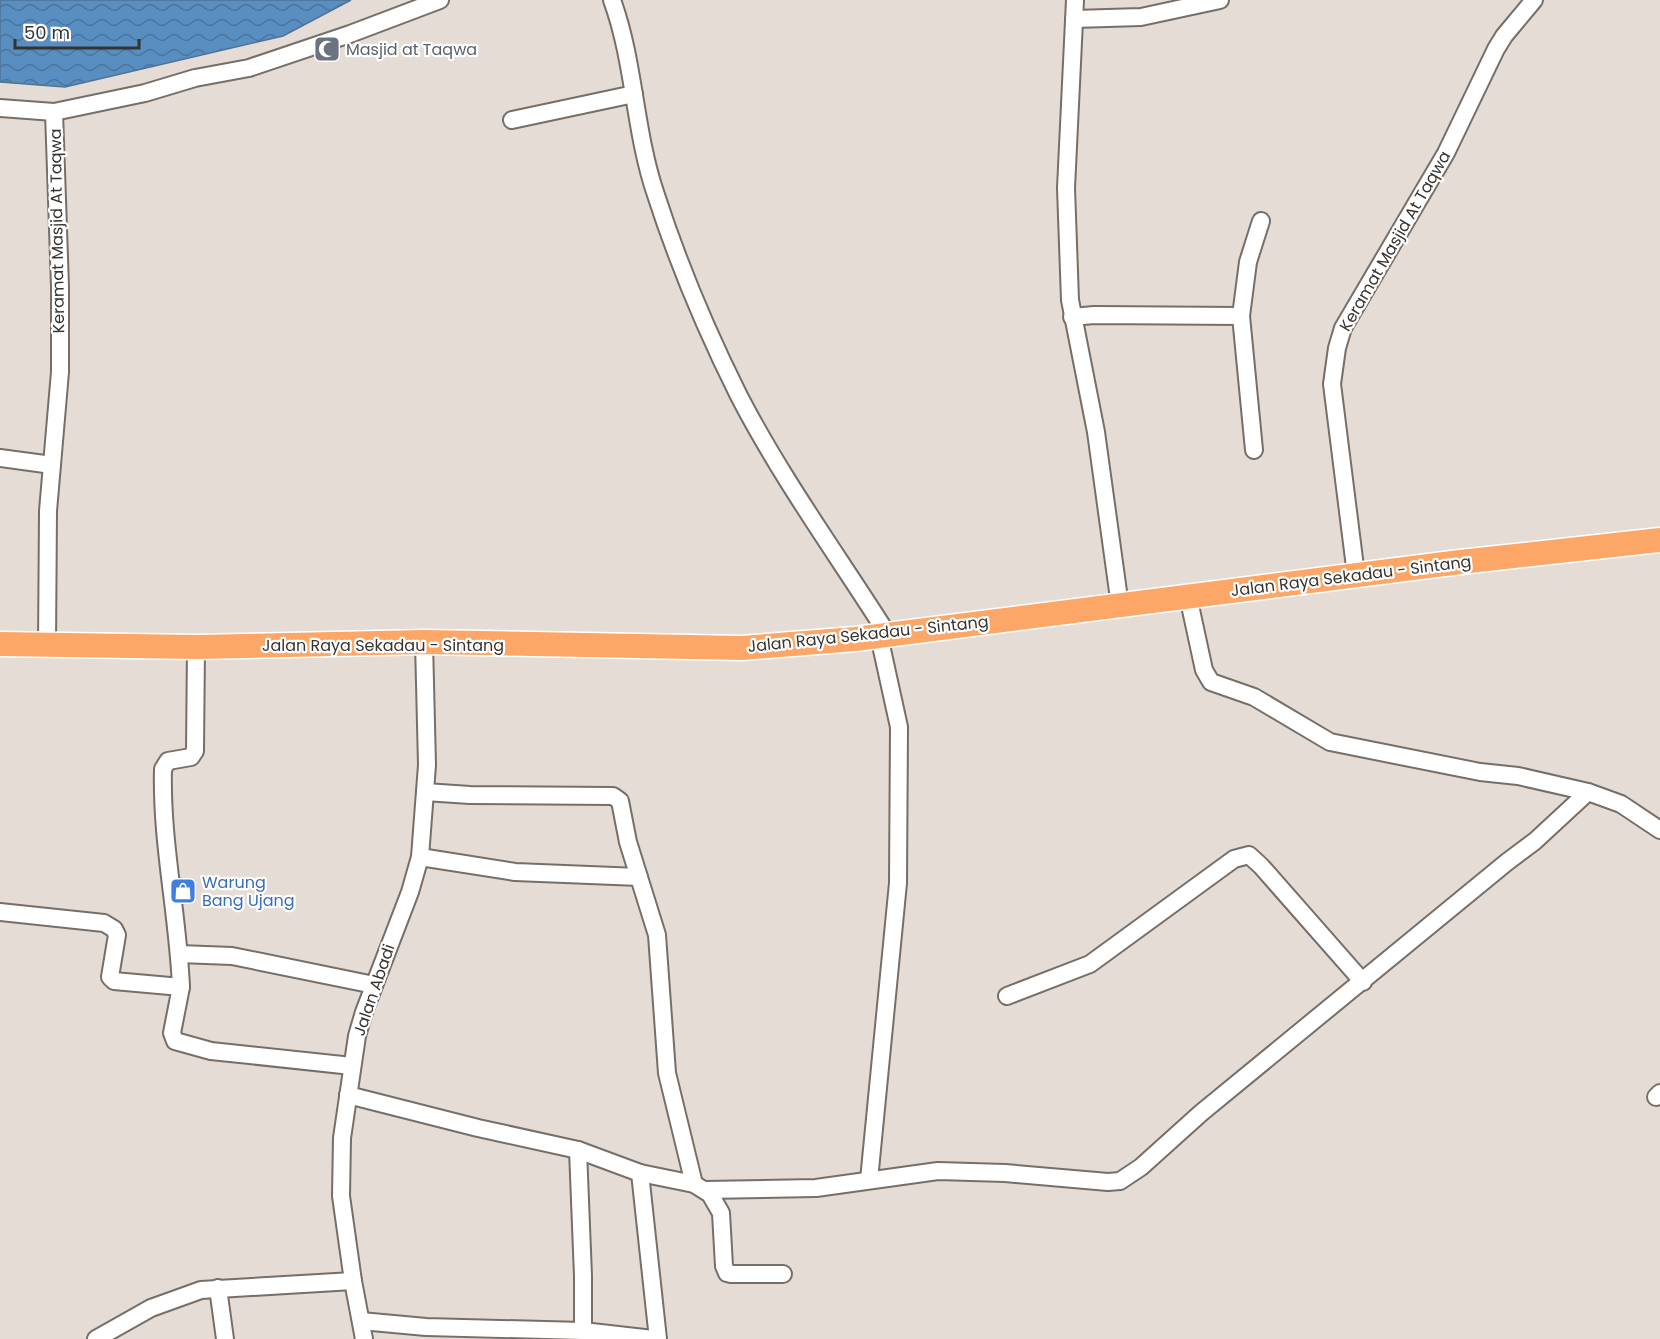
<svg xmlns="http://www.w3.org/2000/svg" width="1660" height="1339" font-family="Poppins,sans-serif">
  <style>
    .water { fill: url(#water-waves); stroke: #4f7395; stroke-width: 1.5 }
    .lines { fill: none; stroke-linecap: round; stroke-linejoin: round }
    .minor-casing { stroke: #766e68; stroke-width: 20 }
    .highway-casing { stroke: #fff; stroke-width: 27 }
    .minor { stroke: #fff; stroke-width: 16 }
    .highway { stroke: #fca767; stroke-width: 24 }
    .labels { text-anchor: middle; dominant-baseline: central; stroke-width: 4.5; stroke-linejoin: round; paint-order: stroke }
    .worship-label { font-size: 16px; fill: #5b616d; stroke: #fff; text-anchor: start }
    .street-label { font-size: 16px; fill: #373331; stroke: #fff }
    .shop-label { font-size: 16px; fill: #366cbe; stroke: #fff; text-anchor: start }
  </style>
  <defs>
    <pattern id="water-waves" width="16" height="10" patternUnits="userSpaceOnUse" patternTransform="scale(1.5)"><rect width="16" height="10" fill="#598ec0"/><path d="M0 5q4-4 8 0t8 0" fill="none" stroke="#4a759d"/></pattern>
  </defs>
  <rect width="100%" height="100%" fill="#e5ddd5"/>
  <polygon class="water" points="0,0 351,0 283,36 65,87 0,82"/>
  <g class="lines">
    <defs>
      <g id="minor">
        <path d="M612,0C635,63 634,131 656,195C678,263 707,332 739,396C782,479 838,556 888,635"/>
        <polyline points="1075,0 1066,188 1070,300 1096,432 1120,606"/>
        <polyline points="1074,19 1141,17 1220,0"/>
        <polyline points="0,108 54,112"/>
        <polyline points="512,120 634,94"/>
        <polyline points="1072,317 1094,315 1241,316"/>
        <polyline points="1254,450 1241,316 1248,262 1261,221"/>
        <polyline points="0,458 52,465"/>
        <polyline points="1356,575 1332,384 1337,348 1343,328 1446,153 1496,49 1504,36 1534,0"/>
        <polyline points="1188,596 1204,670 1211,682 1254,697 1330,742 1480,772 1518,776 1588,792 1621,804 1660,830"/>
        <polyline points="47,645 48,511 60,372 60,287 54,112 145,93 195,78 249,68 350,34 440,0"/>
        <polyline points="425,792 470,795 613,796 620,801 628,842 657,935 667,1073 694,1184"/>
        <polyline points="420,857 515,872 639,877"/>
        <polyline points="0,912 104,923 114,929 117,935 110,977 114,981 181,987 172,1033 175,1041 211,1051 352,1066"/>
        <polyline points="179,954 232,956 374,985"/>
        <path d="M181,987C178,914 161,842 163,769L168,761L191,757L195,751L196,647"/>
        <polyline points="1007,996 1090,964 1234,859 1249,855 1261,866 1363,982"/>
        <polyline points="348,1095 478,1128 578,1150 640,1173 694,1184 710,1194 721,1213 724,1266 727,1273 731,1274 783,1274"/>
        <polyline points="1656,1097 1660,1093"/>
        <polyline points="578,1150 583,1276 583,1331"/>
        <polyline points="640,1173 658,1339"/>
        <polyline points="869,1180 898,883 899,727 879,636"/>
        <polyline points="705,1190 816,1188 938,1171 1005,1173 1108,1182 1120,1181 1141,1167 1201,1113 1507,862 1535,841 1588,792"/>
        <polyline points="218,1288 225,1339"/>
        <polyline points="361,1321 426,1327 583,1331 653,1339"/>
        <polyline points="96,1339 151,1308 201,1290 353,1281"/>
        <polyline points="364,1339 353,1281 341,1196 342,1138 357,1036 364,1012 410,892 420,857 427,765 424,642"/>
      </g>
      <polyline id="highway" points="0,644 196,647 424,642 742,648 855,639 1460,562 1660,540"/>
    </defs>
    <use href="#minor" class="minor-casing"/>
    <use href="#highway" class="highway-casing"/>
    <use href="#minor" class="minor"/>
    <use href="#highway" class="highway"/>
  </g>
  <defs>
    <symbol id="mosque-square" viewBox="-11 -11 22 22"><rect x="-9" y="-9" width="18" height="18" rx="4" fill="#6b7280" stroke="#fff"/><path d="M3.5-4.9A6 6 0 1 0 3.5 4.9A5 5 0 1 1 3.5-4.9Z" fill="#fff"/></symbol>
    <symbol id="shop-square" viewBox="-11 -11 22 22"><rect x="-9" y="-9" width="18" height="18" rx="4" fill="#3f7fe0" stroke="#fff"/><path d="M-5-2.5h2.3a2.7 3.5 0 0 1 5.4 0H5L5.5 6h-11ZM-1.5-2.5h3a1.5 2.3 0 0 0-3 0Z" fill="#fff"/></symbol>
  </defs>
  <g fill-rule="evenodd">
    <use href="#mosque-square" x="312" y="34" width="30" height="30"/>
    <use href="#shop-square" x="168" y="876" width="30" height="30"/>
  </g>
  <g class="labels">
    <g class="worship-label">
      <text x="346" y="49">Masjid at Taqwa</text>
    </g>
    <g class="street-label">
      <text transform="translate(57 231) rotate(-91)">Keramat Masjid At Taqwa</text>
      <text transform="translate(1395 241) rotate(-60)">Keramat Masjid At Taqwa</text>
      <text transform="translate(1351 576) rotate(-7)">Jalan Raya Sekadau - Sintang</text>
      <text transform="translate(868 634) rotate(-6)">Jalan Raya Sekadau - Sintang</text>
      <text x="383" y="645">Jalan Raya Sekadau - Sintang</text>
      <text transform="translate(374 990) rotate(-71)">Jalan Abadi</text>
    </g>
    <g class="shop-label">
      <text x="202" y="882">Warung<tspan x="202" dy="18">Bang Ujang</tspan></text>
    </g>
  </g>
  <path d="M15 39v9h124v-9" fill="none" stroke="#373331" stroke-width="3"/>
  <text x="24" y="39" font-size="18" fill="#373331" stroke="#ffffff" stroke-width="4.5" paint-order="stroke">50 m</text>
</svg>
